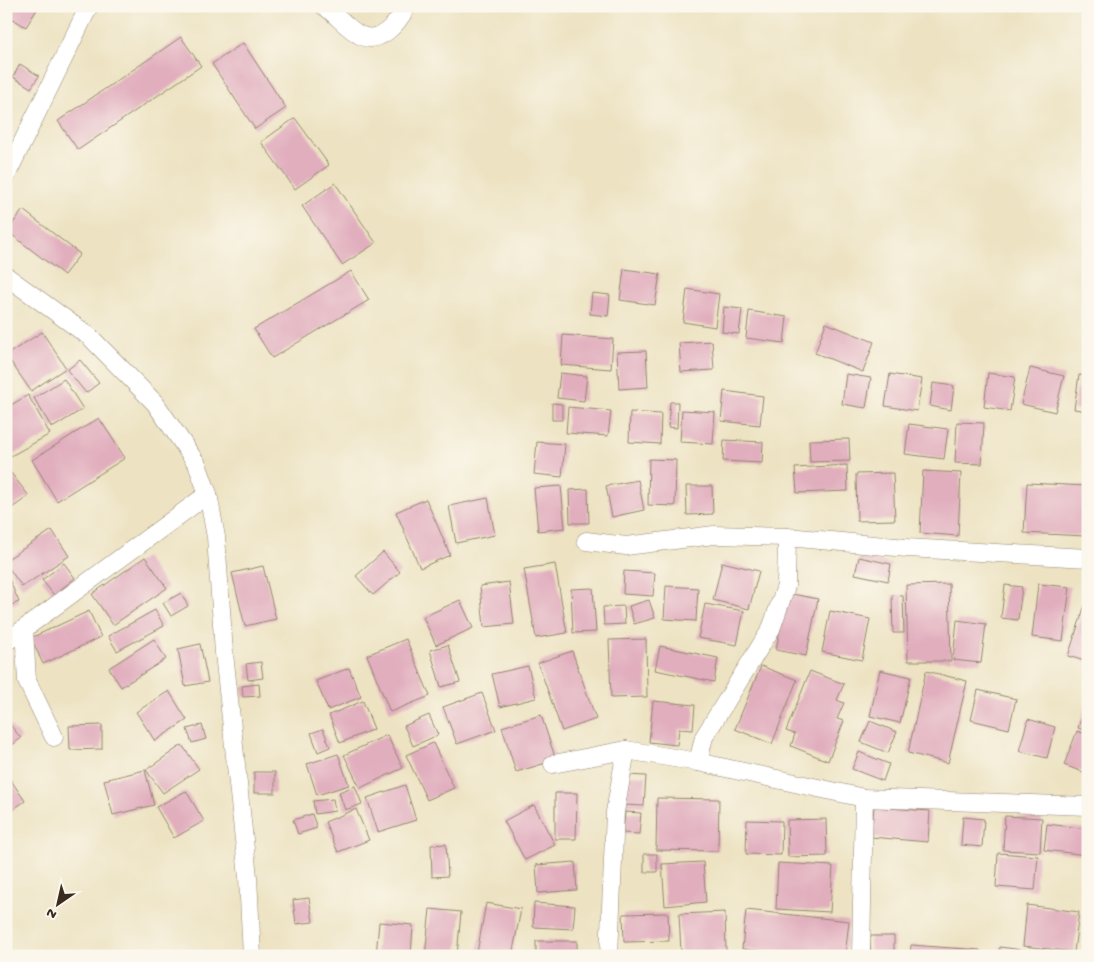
<svg xmlns="http://www.w3.org/2000/svg" width="1094" height="962" font-family="'Gochi Hand',sans-serif">
  <style>
    .building { fill: #e1aebe }
    .lines { fill: none; stroke-linecap: round; stroke-linejoin: round }
    .minor-casing { stroke: #948670; stroke-width: 19 }
    .minor { stroke: #fff; stroke-width: 18 }
  </style>
  <rect width="100%" height="100%" fill="#fbf7ec"/>
  <filter id="ink" filterUnits="userSpaceOnUse"><feTurbulence type="fractalNoise" baseFrequency=".02" numOctaves="2"/><feDisplacementMap in="SourceGraphic" scale="10" xChannelSelector="R" yChannelSelector="G"/><feConvolveMatrix kernelMatrix="1 2 1 2 8 2 1 2 1" color-interpolation-filters="sRGB"/></filter>
  <filter id="wash" filterUnits="userSpaceOnUse"><feTurbulence type="fractalNoise" baseFrequency=".0096" numOctaves="4" result="noise"/><feDisplacementMap in="SourceGraphic" scale="20" xChannelSelector="R" yChannelSelector="G"/><feGaussianBlur stdDeviation="1.12" result="paint"/><feColorMatrix in="noise" values="0 0 0 0 0 0 0 0 0 0 0 0 0 0 0 0 0 1.4 0 .05"/><feComposite in="paint" operator="in"/></filter>
  <g filter="url(#wash)">
    <rect width="100%" height="100%" fill="#ede3c3"/>
    <g id="blocks">
      <g class="building">
        <polygon points="6,6 39,6 26,27 6,15"/>
        <polygon points="181,37 201,66 78,150 58,121"/>
        <polygon points="243,43 286,108 255,129 212,64"/>
        <polygon points="20,64 39,76 31,88 13,77"/>
        <polygon points="295,118 329,165 295,189 261,142"/>
        <polygon points="335,183 376,243 342,265 302,206"/>
        <polygon points="23,210 80,254 64,275 7,231"/>
        <polygon points="624,269 660,274 655,305 620,300"/>
        <polygon points="351,271 369,300 272,358 254,329"/>
        <polygon points="687,289 719,294 715,327 683,322"/>
        <polygon points="592,293 610,295 608,316 590,314"/>
        <polygon points="724,307 742,309 739,334 722,332"/>
        <polygon points="749,311 787,317 784,343 746,338"/>
        <polygon points="826,323 874,342 863,372 815,353"/>
        <polygon points="42,332 66,368 31,391 6,355"/>
        <polygon points="563,335 613,339 611,369 561,365"/>
        <polygon points="712,341 714,370 681,372 679,343"/>
        <polygon points="646,351 648,387 619,389 617,352"/>
        <polygon points="80,360 99,383 86,393 67,370"/>
        <polygon points="1030,368 1064,376 1055,412 1021,404"/>
        <polygon points="560,373 587,376 584,401 557,398"/>
        <polygon points="988,373 1015,377 1010,411 984,407"/>
        <polygon points="846,374 871,378 866,408 842,404"/>
        <polygon points="890,374 922,379 917,411 885,406"/>
        <polygon points="1079,375 1088,376 1088,411 1074,409"/>
        <polygon points="64,379 83,409 52,428 34,398"/>
        <polygon points="933,383 954,386 951,410 930,406"/>
        <polygon points="724,391 763,396 760,425 721,421"/>
        <polygon points="28,395 50,434 11,456 6,447 6,408"/>
        <polygon points="670,402 678,402 677,428 668,427"/>
        <polygon points="552,403 562,404 562,420 552,420"/>
        <polygon points="568,407 611,411 608,436 566,433"/>
        <polygon points="682,410 715,412 713,444 680,442"/>
        <polygon points="630,412 661,414 660,444 629,442"/>
        <polygon points="99,418 125,458 57,501 32,460"/>
        <polygon points="957,422 984,423 982,464 955,463"/>
        <polygon points="909,424 948,429 944,459 905,454"/>
        <polygon points="849,439 850,461 810,462 809,440"/>
        <polygon points="724,440 763,442 762,463 723,461"/>
        <polygon points="537,442 565,444 562,477 534,474"/>
        <polygon points="649,459 676,460 675,506 648,505"/>
        <polygon points="847,465 848,491 797,493 795,468"/>
        <polygon points="923,471 961,473 958,536 920,533"/>
        <polygon points="11,473 29,496 9,510 6,507 6,476"/>
        <polygon points="893,473 895,520 857,521 856,474"/>
        <polygon points="638,480 644,510 612,517 606,486"/>
        <polygon points="1027,483 1087,486 1085,536 1024,533"/>
        <polygon points="561,486 565,528 538,531 534,488"/>
        <polygon points="686,486 712,486 713,514 687,515"/>
        <polygon points="588,489 589,523 570,523 569,490"/>
        <polygon points="488,498 495,535 456,543 449,506"/>
        <polygon points="426,499 450,555 420,568 396,512"/>
        <polygon points="52,530 69,556 22,587 6,564 6,560"/>
        <polygon points="383,552 400,572 373,595 356,576"/>
        <polygon points="145,557 167,588 113,625 92,594"/>
        <polygon points="859,557 891,564 888,581 855,574"/>
        <polygon points="722,562 759,571 749,609 713,600"/>
        <polygon points="64,563 75,578 54,595 42,580"/>
        <polygon points="555,564 567,633 536,638 524,569"/>
        <polygon points="263,566 276,619 245,626 232,573"/>
        <polygon points="624,571 655,573 653,596 623,594"/>
        <polygon points="6,572 19,602 6,607"/>
        <polygon points="509,582 514,624 484,627 480,586"/>
        <polygon points="949,584 951,661 908,661 906,585"/>
        <polygon points="1038,584 1070,587 1063,641 1032,637"/>
        <polygon points="1005,585 1022,587 1018,620 1001,618"/>
        <polygon points="666,586 698,588 696,621 664,619"/>
        <polygon points="593,588 596,632 573,633 571,589"/>
        <polygon points="181,593 188,606 171,616 163,603"/>
        <polygon points="787,593 818,599 806,656 776,650"/>
        <polygon points="892,595 903,596 904,633 893,633"/>
        <polygon points="1088,596 1088,662 1068,656"/>
        <polygon points="460,600 473,628 436,645 423,617"/>
        <polygon points="649,600 655,618 634,624 629,606"/>
        <polygon points="705,604 744,611 737,645 698,638"/>
        <polygon points="624,606 625,624 604,625 603,607"/>
        <polygon points="155,610 164,626 117,651 108,636"/>
        <polygon points="89,611 101,637 43,664 31,638"/>
        <polygon points="830,611 870,619 862,660 822,652"/>
        <polygon points="957,620 986,624 981,663 953,660"/>
        <polygon points="154,639 166,659 121,687 109,668"/>
        <polygon points="406,639 430,696 390,712 367,655"/>
        <polygon points="646,639 647,697 611,698 609,640"/>
        <polygon points="200,644 208,682 185,686 178,649"/>
        <polygon points="448,645 460,682 441,687 430,650"/>
        <polygon points="660,646 718,658 714,682 655,670"/>
        <polygon points="572,651 596,719 562,731 538,663"/>
        <polygon points="261,662 263,678 248,680 246,664"/>
        <polygon points="528,666 536,698 500,707 492,674"/>
        <polygon points="761,666 797,680 772,744 735,729"/>
        <polygon points="349,668 361,697 328,710 316,681"/>
        <polygon points="880,670 911,677 900,723 870,716"/>
        <polygon points="810,671 844,684 837,700 844,703 837,719 844,721 828,761 791,746 795,734 786,731"/>
        <polygon points="926,671 967,681 948,763 908,753"/>
        <polygon points="259,684 260,696 243,697 242,686"/>
        <polygon points="978,690 1016,699 1009,729 971,720"/>
        <polygon points="169,691 187,720 155,741 136,712"/>
        <polygon points="482,693 496,730 457,744 443,707"/>
        <polygon points="1088,700 1088,731 1078,728"/>
        <polygon points="363,701 374,729 340,743 329,715"/>
        <polygon points="653,701 695,705 693,730 679,729 677,745 649,742"/>
        <polygon points="429,715 438,735 413,746 404,726"/>
        <polygon points="541,715 556,760 516,772 502,727"/>
        <polygon points="1028,719 1055,727 1047,758 1019,751"/>
        <polygon points="6,720 21,738 6,750"/>
        <polygon points="870,721 897,732 888,753 861,742"/>
        <polygon points="102,725 102,749 70,750 69,726"/>
        <polygon points="202,725 206,739 192,743 187,729"/>
        <polygon points="323,729 330,747 318,752 311,733"/>
        <polygon points="1077,731 1088,735 1088,774 1064,765"/>
        <polygon points="387,735 403,768 360,788 344,755"/>
        <polygon points="433,743 454,788 427,800 406,755"/>
        <polygon points="182,745 199,769 163,793 146,770"/>
        <polygon points="859,752 889,764 883,781 852,769"/>
        <polygon points="338,754 349,785 317,795 307,764"/>
        <polygon points="145,770 154,805 113,815 104,780"/>
        <rect x="254" y="772" width="21" height="21"/>
        <polygon points="625,775 646,776 644,806 623,805"/>
        <polygon points="8,776 25,801 8,813 6,811"/>
        <polygon points="405,785 416,820 378,832 367,798"/>
        <polygon points="355,786 362,804 345,810 339,792"/>
        <polygon points="186,791 204,821 174,838 156,807"/>
        <polygon points="555,793 577,793 576,839 555,839"/>
        <polygon points="657,798 719,799 718,851 656,850"/>
        <polygon points="333,799 335,811 315,814 313,801"/>
        <polygon points="534,805 555,845 525,860 504,821"/>
        <polygon points="874,807 930,811 928,842 871,837"/>
        <polygon points="356,809 369,840 338,852 325,822"/>
        <polygon points="625,812 641,813 639,834 623,833"/>
        <polygon points="312,814 317,828 298,834 293,820"/>
        <polygon points="1005,816 1042,818 1040,852 1003,850"/>
        <polygon points="963,817 984,819 982,847 961,845"/>
        <polygon points="826,819 827,856 788,857 787,820"/>
        <polygon points="747,820 782,821 781,855 746,854"/>
        <polygon points="1047,824 1088,829 1087,855 1044,850"/>
        <polygon points="446,844 448,876 432,877 431,845"/>
        <polygon points="998,853 1038,856 1035,890 996,887"/>
        <rect x="644" y="854" width="13" height="18"/>
        <polygon points="575,862 577,890 538,893 536,865"/>
        <polygon points="703,862 706,902 665,906 662,864"/>
        <polygon points="778,863 833,866 830,912 776,909"/>
        <polygon points="309,898 313,922 296,924 293,900"/>
        <polygon points="486,903 521,909 512,956 477,953"/>
        <polygon points="534,903 575,906 573,929 533,927"/>
        <polygon points="1027,905 1079,912 1074,952 1023,946"/>
        <polygon points="430,909 461,912 457,956 425,956"/>
        <polygon points="746,910 849,921 845,956 810,956 742,949"/>
        <polygon points="725,912 726,951 681,952 679,914"/>
        <polygon points="668,913 669,941 624,942 623,914"/>
        <polygon points="379,922 413,925 411,956 376,956"/>
        <polygon points="870,936 894,936 894,956 871,956"/>
        <rect x="536" y="941" width="41" height="15"/>
        <polygon points="911,945 980,950 979,956 910,956"/>
        <polygon points="1000,947 1060,955 1060,956 999,956"/>
      </g>
    </g>
  </g>
  <g filter="url(#ink)">
    <use href="#blocks" fill-opacity="0" stroke="#948670" stroke-width="1"/>
    <g class="lines">
      <defs>
        <g id="minor">
          <path d="M324,6C336,14 346,27 358,34C379,47 398,23 407,6"/>
          <polyline points="6,176 89,6"/>
          <polyline points="6,276 90,337 155,403 197,464 208,494 216,537 224,653 248,877 252,956"/>
          <polyline points="586,541 626,546 714,535 787,537 907,548 1088,558"/>
          <polyline points="24,629 27,681 54,737"/>
          <polyline points="6,642 208,494"/>
          <polyline points="698,762 704,737 771,629 786,586 787,537"/>
          <polyline points="553,764 626,750 698,762 864,798 1088,806"/>
          <polyline points="609,956 615,812 626,750"/>
          <polyline points="861,956 864,798"/>
        </g>
      </defs>
      <use href="#minor" class="minor-casing"/>
      <use href="#minor" class="minor"/>
    </g>
  </g>
  <rect width="1094" height="962" fill="none" stroke="#fbf7ec" stroke-width="25"/>
  <g transform="translate(58 904) rotate(214)" stroke="#fbf7ec" stroke-width="4" paint-order="stroke">
  <path d="M0-4L9 19L0 12L-9 19Z" fill="#3b2a1e"/>
  <text y="-8" font-size="14" font-weight="bold" text-anchor="middle" fill="#3b2a1e">N</text>
  </g>
</svg>
